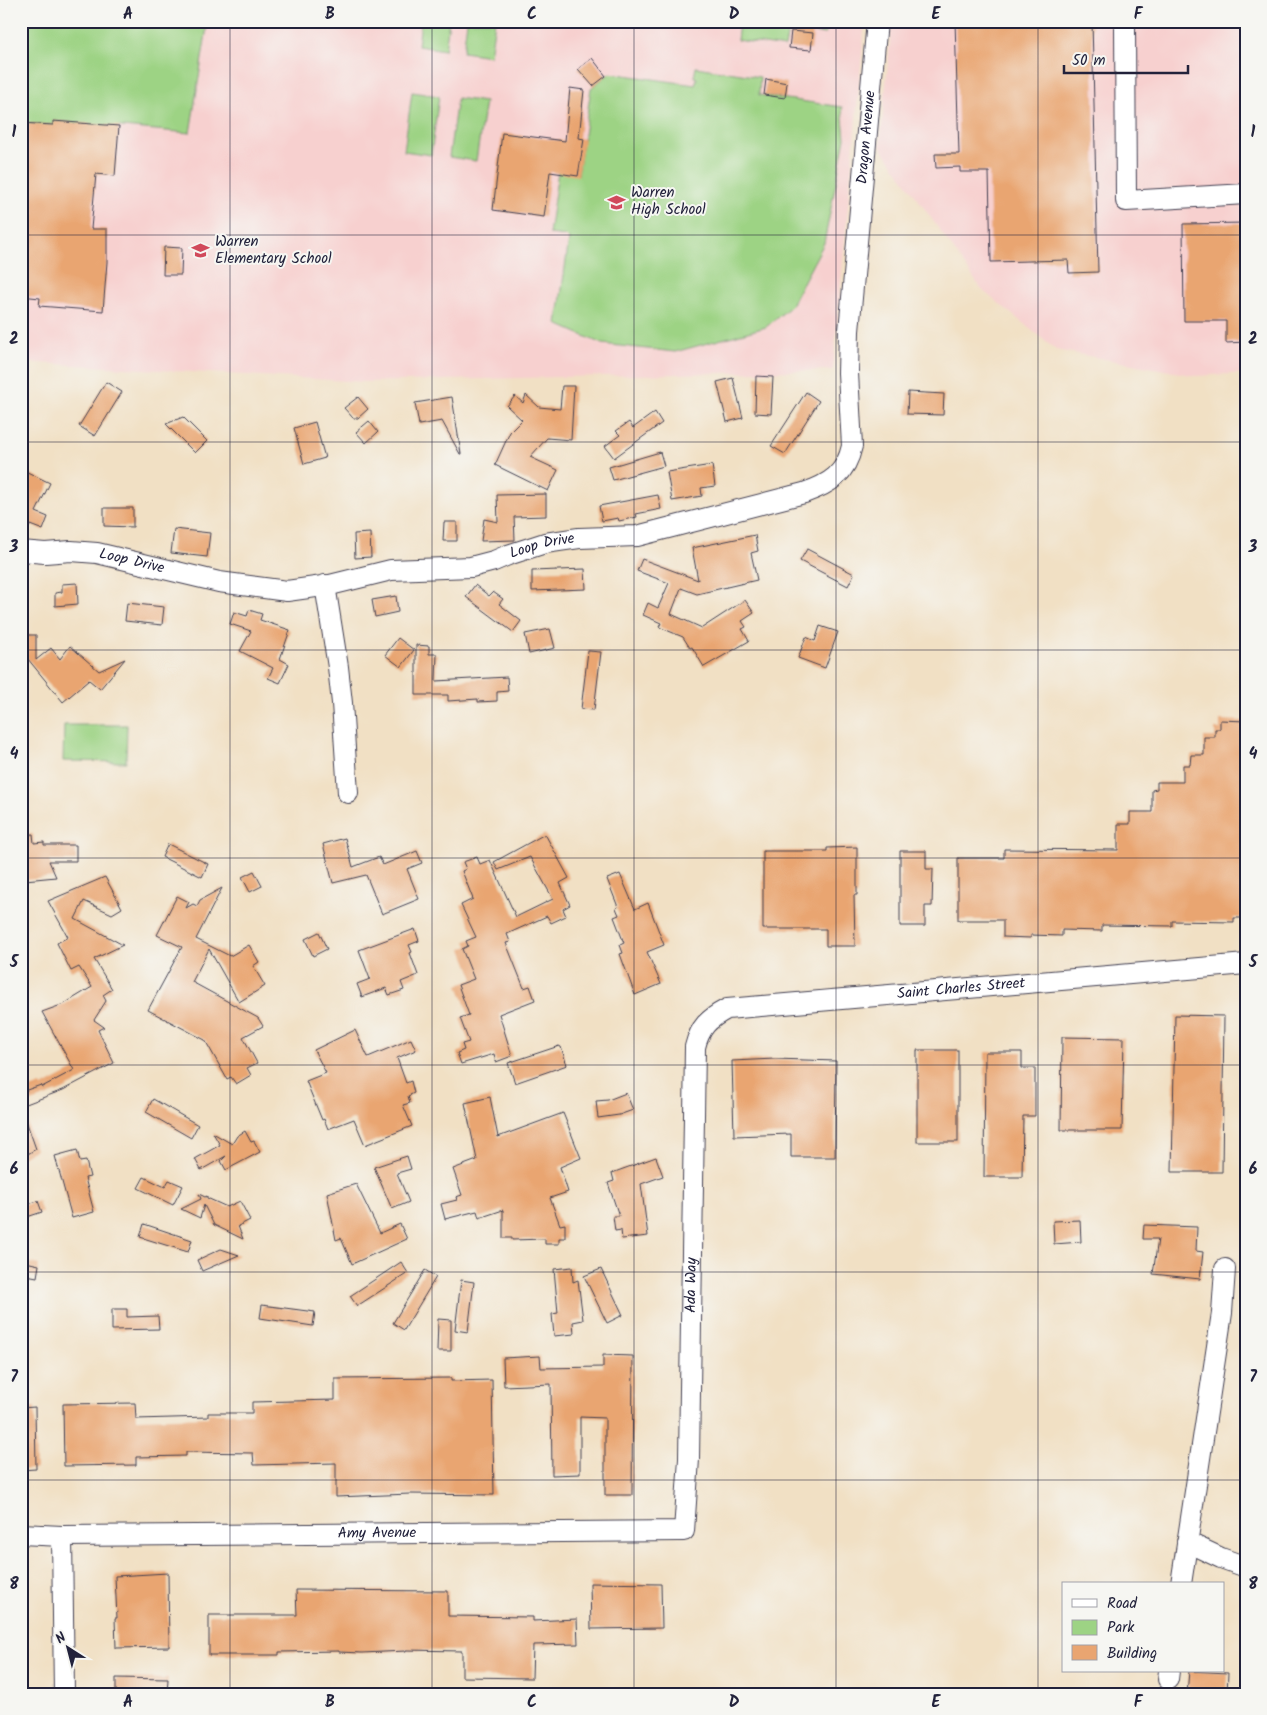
<svg xmlns="http://www.w3.org/2000/svg" width="1267" height="1715" font-family="Kalam,sans-serif">
  <style>
    .built { fill: #f7d0cf }
    .green { fill: #9dd384; stroke: #607a60 }
    .building { fill: #e9a571 }
    .lines { fill: none; stroke-linecap: round; stroke-linejoin: round }
    .minor-casing { stroke: #413e50; stroke-width: 22 }
    .minor { stroke: #fff; stroke-width: 20 }
    .grid { fill: none; stroke: #22223b; stroke-width: 1; stroke-opacity: 0.55 }
    .labels { text-anchor: middle; dominant-baseline: central; stroke-width: 4; stroke-linejoin: round; paint-order: stroke }
    .street-label { font-size: 15px; fill: #22223b; stroke: #f6f6f2 }
    .poi-label { font-size: 15px; fill: #22223b; stroke: #f6f6f2; text-anchor: start }
    .neatline { fill: none; stroke: #22223b; stroke-width: 2 }
    .grid-label { font-size: 16px; text-anchor: middle; font-weight: bold; fill: #22223b }
  </style>
  <rect width="100%" height="100%" fill="#f6f6f2"/>
  <filter id="ink" filterUnits="userSpaceOnUse"><feTurbulence type="fractalNoise" baseFrequency=".02" numOctaves="2"/><feDisplacementMap in="SourceGraphic" scale="10" xChannelSelector="R" yChannelSelector="G"/><feConvolveMatrix kernelMatrix="1 2 1 2 8 2 1 2 1" color-interpolation-filters="sRGB"/></filter>
  <filter id="wash" filterUnits="userSpaceOnUse"><feTurbulence type="fractalNoise" baseFrequency=".0096" numOctaves="4" result="noise"/><feDisplacementMap in="SourceGraphic" scale="20" xChannelSelector="R" yChannelSelector="G"/><feGaussianBlur stdDeviation="1.12" result="paint"/><feColorMatrix in="noise" values="0 0 0 0 0 0 0 0 0 0 0 0 0 0 0 0 0 1.4 0 .05"/><feComposite in="paint" operator="in"/></filter>
  <g filter="url(#wash)">
    <rect width="100%" height="100%" fill="#f1e0c4"/>
    <g class="built">
      <polygon points="21,21 865,21 833,370 364,382 21,362"/>
      <polygon points="892,21 1246,21 1246,373 1196,376 1056,350 982,290 880,146"/>
    </g>
    <g class="green">
      <polygon points="21,21 208,21 190,133 54,121 53,125 21,123"/>
      <polygon points="421,21 449,21 445,50 418,46"/>
      <polygon points="467,21 495,21 490,56 463,52"/>
      <polygon points="726,21 830,21 825,34 788,30 785,47 737,40 739,23"/>
      <polygon points="696,67 760,77 759,95 842,107 845,138 824,243 790,307 766,327 675,352 602,344 557,324 569,239 566,236 549,234 558,171 578,175 591,88 610,73 695,85 697,78 694,77"/>
      <polygon points="412,92 439,96 431,155 404,151"/>
      <polygon points="457,98 485,102 476,161 449,157"/>
      <polygon points="64,725 127,725 126,762 63,761"/>
    </g>
    <g id="blocks">
      <g class="building">
        <polygon points="955,21 1092,21 1098,272 1069,273 1068,260 991,262 989,172 960,172 960,167 936,168 935,154 959,154"/>
        <polygon points="791,31 813,33 811,50 789,48"/>
        <polygon points="592,58 606,76 593,86 578,69"/>
        <polygon points="766,79 787,83 785,98 764,95"/>
        <polygon points="570,88 584,90 579,138 584,139 578,176 550,172 544,217 493,210 502,133 565,141"/>
        <polygon points="53,121 119,126 115,176 96,174 91,229 107,229 107,262 103,311 39,306 40,298 21,296 21,123 53,125"/>
        <polygon points="1246,223 1246,342 1226,343 1226,321 1184,321 1183,224"/>
        <polygon points="164,247 182,248 181,275 163,275"/>
        <polygon points="756,376 773,377 771,414 755,413"/>
        <polygon points="733,378 743,418 727,422 717,382"/>
        <polygon points="106,382 122,392 95,436 79,426"/>
        <polygon points="562,386 574,386 571,440 547,438 530,457 558,470 548,491 495,465 510,432 522,420 507,406 515,396 523,403 526,395 539,407 560,409"/>
        <polygon points="806,392 819,401 785,454 771,446"/>
        <polygon points="908,392 944,394 943,415 907,414"/>
        <polygon points="358,397 368,409 358,418 353,418 344,408"/>
        <polygon points="452,397 461,454 460,454 442,421 419,425 415,403"/>
        <polygon points="655,412 662,423 614,458 605,446 620,435 616,431 629,422 633,428"/>
        <polygon points="183,417 207,441 195,453 166,424"/>
        <polygon points="369,421 378,432 366,443 356,432"/>
        <polygon points="315,422 325,458 304,464 294,428"/>
        <polygon points="660,452 664,466 613,480 609,467"/>
        <polygon points="712,465 715,486 701,488 702,496 672,501 667,472"/>
        <polygon points="21,469 50,483 36,512 48,517 43,530 30,525 23,539 21,539"/>
        <polygon points="546,494 546,516 514,517 515,540 481,541 484,519 498,522 497,495"/>
        <polygon points="658,495 661,509 636,514 637,517 619,521 618,518 602,521 599,506"/>
        <polygon points="104,508 133,508 133,527 104,526"/>
        <polygon points="444,522 457,522 457,541 443,541"/>
        <polygon points="174,529 210,533 207,557 171,553"/>
        <polygon points="370,533 371,557 355,558 354,534"/>
        <polygon points="755,535 758,551 751,553 757,580 697,594 681,588 671,614 702,628 745,600 754,613 742,621 746,627 742,629 749,641 704,667 692,647 690,648 683,637 659,627 661,623 643,615 648,603 658,608 669,583 637,571 642,559 698,580 692,548"/>
        <polygon points="807,549 854,574 848,586 800,561"/>
        <polygon points="585,569 586,589 532,591 532,571"/>
        <polygon points="77,583 78,604 55,606 55,593 62,592 62,584"/>
        <polygon points="475,585 489,596 493,592 503,599 499,604 521,621 513,632 466,597"/>
        <polygon points="396,596 398,612 375,617 372,600"/>
        <polygon points="127,603 164,607 162,625 125,621"/>
        <polygon points="249,610 262,614 260,620 290,630 280,659 289,664 280,683 268,678 273,668 240,651 251,631 230,624 234,612 247,616"/>
        <polygon points="820,626 838,632 825,668 798,658 806,637 815,641"/>
        <polygon points="550,629 555,648 529,654 525,634"/>
        <polygon points="23,635 36,635 36,660 51,648 60,659 70,646 99,671 125,659 100,689 89,680 63,702 23,653"/>
        <polygon points="398,638 414,650 401,667 385,655"/>
        <polygon points="416,645 429,646 429,654 437,654 436,681 507,677 508,691 497,692 497,701 478,702 478,699 448,701 448,695 416,695"/>
        <polygon points="588,651 601,652 594,710 581,709"/>
        <polygon points="1220,720 1246,721 1246,918 1234,918 1234,922 1172,921 1172,926 1102,925 1102,931 1062,930 1062,936 1031,935 1031,938 1003,937 1003,920 958,920 958,858 1004,858 1004,849 1118,850 1118,824 1130,824 1130,812 1152,812 1152,790 1157,789 1157,782 1183,782 1183,765 1190,765 1191,755 1204,755 1204,737 1215,737 1215,729 1220,729"/>
        <polygon points="33,834 34,843 44,842 44,845 76,845 76,861 49,861 56,877 25,880 21,835"/>
        <polygon points="545,834 569,878 560,883 570,905 563,909 566,916 551,923 547,916 507,934 510,942 506,943 524,988 530,986 535,1000 499,1014 512,1056 496,1062 494,1054 461,1064 457,1053 464,1050 462,1044 469,1042 460,1018 469,1015 458,985 474,979 462,949 468,946 466,941 476,937 461,905 473,899 462,871 466,869 463,862 477,857 480,864 490,860 516,917 553,899 530,857 498,870 494,862"/>
        <polygon points="345,838 353,867 379,857 383,865 417,851 422,863 407,869 419,899 382,914 366,875 333,883 323,844"/>
        <polygon points="168,844 208,864 202,877 162,857"/>
        <polygon points="857,847 857,895 854,895 855,946 826,946 826,929 763,929 763,851 827,851 827,848"/>
        <polygon points="900,851 926,851 926,869 933,869 932,906 925,906 925,926 900,926"/>
        <polygon points="254,871 262,886 250,892 242,877"/>
        <polygon points="620,874 635,909 648,903 664,945 647,952 661,984 635,995 620,954 623,953 620,945 624,943 614,917 619,915 616,908 618,907 607,879"/>
        <polygon points="105,877 122,908 112,914 84,901 75,919 123,945 94,959 112,989 103,995 106,1001 94,1020 104,1027 98,1030 114,1063 63,1090 21,1106 21,1092 41,1085 42,1087 74,1070 42,1012 64,1004 92,987 79,967 71,971 57,943 68,937 48,901"/>
        <polygon points="222,888 196,939 230,956 249,945 259,962 253,966 265,986 239,1002 209,949 192,982 258,1018 263,1026 243,1037 257,1063 247,1068 251,1075 236,1084 231,1077 227,1079 205,1040 148,1010 182,947 157,935 177,896 189,902 186,908 193,904 197,906 200,900"/>
        <polygon points="415,929 419,941 409,945 412,952 410,953 418,975 401,982 404,990 389,995 386,988 362,997 357,984 370,979 359,950"/>
        <polygon points="319,932 327,949 313,956 305,939"/>
        <polygon points="1175,1015 1224,1016 1222,1172 1172,1172"/>
        <polygon points="355,1030 368,1057 411,1039 416,1050 397,1058 406,1083 411,1081 414,1093 408,1096 410,1103 403,1105 412,1126 365,1145 354,1119 328,1129 324,1119 322,1120 306,1081 326,1073 314,1050"/>
        <polygon points="1062,1037 1124,1038 1122,1130 1061,1130"/>
        <polygon points="559,1046 561,1047 567,1065 515,1083 508,1063"/>
        <rect x="917" y="1050" width="41" height="92"/>
        <polygon points="985,1052 1022,1052 1022,1068 1035,1068 1035,1116 1023,1116 1022,1177 984,1177"/>
        <polygon points="775,1059 836,1061 835,1157 791,1157 791,1134 734,1136 732,1061"/>
        <polygon points="626,1093 633,1110 619,1115 598,1118 596,1101 608,1100"/>
        <polygon points="490,1097 498,1137 563,1113 581,1158 560,1167 568,1192 550,1198 560,1225 565,1224 565,1238 559,1238 559,1244 545,1244 545,1239 512,1240 512,1238 503,1238 503,1210 479,1218 477,1211 445,1219 441,1204 457,1200 456,1197 462,1195 453,1169 477,1160 465,1103"/>
        <polygon points="153,1099 198,1125 191,1138 146,1112"/>
        <polygon points="21,1112 23,1112 36,1149 21,1158"/>
        <polygon points="245,1131 251,1142 254,1141 260,1152 226,1170 221,1161 226,1156 201,1170 195,1159 220,1145 213,1133 232,1144 237,1136"/>
        <polygon points="77,1150 80,1162 86,1161 90,1177 85,1178 94,1212 72,1218 55,1156"/>
        <polygon points="407,1156 411,1169 397,1173 409,1202 392,1209 374,1167"/>
        <polygon points="656,1157 663,1176 641,1184 648,1236 622,1239 621,1230 615,1231 613,1216 619,1216 608,1183 614,1181 612,1173"/>
        <polygon points="144,1177 165,1187 169,1180 183,1186 173,1205 138,1188"/>
        <polygon points="356,1184 380,1233 400,1224 407,1239 352,1264 341,1238 336,1240 327,1193"/>
        <polygon points="199,1194 205,1197 207,1196 207,1198 227,1207 240,1201 250,1220 238,1226 243,1239 214,1225 204,1205 200,1218 181,1209 201,1199"/>
        <polygon points="38,1201 42,1212 21,1219 21,1206"/>
        <polygon points="1080,1220 1081,1242 1054,1244 1053,1221"/>
        <polygon points="144,1224 192,1240 188,1252 140,1237"/>
        <polygon points="1144,1225 1197,1227 1196,1251 1203,1252 1200,1279 1153,1274 1158,1239 1143,1239"/>
        <polygon points="221,1249 239,1255 202,1271 197,1260"/>
        <polygon points="21,1261 39,1265 37,1277 21,1274"/>
        <polygon points="401,1262 408,1273 357,1306 350,1296"/>
        <polygon points="572,1267 573,1282 578,1280 583,1320 573,1322 574,1334 554,1336 552,1314 558,1313 554,1269"/>
        <polygon points="601,1269 623,1315 607,1323 584,1276"/>
        <polygon points="425,1270 436,1277 404,1330 393,1323"/>
        <polygon points="461,1280 474,1282 468,1332 455,1330"/>
        <polygon points="262,1305 315,1312 313,1326 260,1318"/>
        <polygon points="112,1309 127,1309 127,1317 158,1316 159,1329 112,1330"/>
        <polygon points="438,1319 451,1320 451,1351 437,1351"/>
        <polygon points="603,1355 633,1356 632,1495 605,1495 605,1418 580,1417 580,1474 552,1475 551,1384 504,1386 503,1358 540,1356 541,1368 603,1367"/>
        <polygon points="451,1378 451,1381 492,1380 494,1495 410,1494 336,1497 336,1463 254,1465 253,1453 186,1452 186,1456 136,1457 136,1465 64,1466 63,1404 135,1403 136,1419 208,1417 208,1413 252,1413 252,1402 335,1400 335,1379"/>
        <polygon points="35,1407 36,1469 21,1470 21,1408"/>
        <polygon points="168,1573 169,1647 116,1648 115,1618 117,1618 115,1576"/>
        <polygon points="590,1583 661,1584 662,1628 591,1629"/>
        <polygon points="296,1590 448,1591 448,1616 533,1617 533,1621 577,1619 578,1644 533,1645 532,1678 462,1677 462,1651 406,1650 406,1651 362,1653 339,1652 339,1651 279,1652 279,1655 209,1655 209,1615 297,1615"/>
        <polygon points="1189,1671 1228,1673 1227,1694 1187,1694"/>
        <polygon points="116,1678 168,1679 167,1694 116,1694"/>
      </g>
    </g>
  </g>
  <g filter="url(#ink)">
    <use href="#blocks" fill-opacity="0" stroke="#413e50" stroke-width="1"/>
    <g class="lines">
      <defs>
        <g id="minor">
          <polyline points="1125,21 1126,201 1246,194"/>
          <path id="s1" d="M21,551L45,553L71,551L97,553L219,582L287,591L330,585L391,570L471,567L494,561L508,555L545,543L579,538L637,536L804,493C830,484 846,474 852,446L848,373L849,331L877,21"/>
          <polyline points="325,585 338,667 342,703 348,793"/>
          <path id="s2" d="M21,1534L62,1536L684,1531L689,1459L695,1047C700,1027 708,1019 727,1009L1246,964"/>
          <polyline points="62,1536 64,1694"/>
          <polyline points="1187,1542 1221,1558 1246,1567"/>
          <polyline points="1181,1584 1222,1313 1225,1269"/>
          <polyline points="1168,1679 1169,1671"/>
        </g>
      </defs>
      <use href="#minor" class="minor-casing"/>
      <use href="#minor" class="minor"/>
    </g>
  </g>
  <path class="grid" d="M230,21V1694M432,21V1694M634,21V1694M836,21V1694M1038,21V1694M21,235H1246M21,442H1246M21,650H1246M21,858H1246M21,1065H1246M21,1272H1246M21,1480H1246"/>
  <defs>
    <symbol id="school-bare" viewBox="-9 -9 18 18"><path d="M0-5L7-2L0 1L-7-2ZM-4 1L0 2.5L4 1V4Q0 6-4 4Z" fill="#d1495b" stroke="#f6f6f2" stroke-width="2.5" paint-order="stroke"/></symbol>
  </defs>
  <g fill-rule="evenodd">
    <use href="#school-bare" x="604" y="190" width="25" height="25"/>
    <use href="#school-bare" x="188" y="238" width="25" height="25"/>
  </g>
  <g class="labels">
    <g class="street-label">
      <text stroke="none"><textPath href="#s1" startOffset="1180">Dragon Avenue</textPath></text>
      <text stroke="none"><textPath href="#s1" startOffset="531">Loop Drive</textPath></text>
      <text stroke="none"><textPath href="#s1" startOffset="112">Loop Drive</textPath></text>
      <text stroke="none"><textPath href="#s2" startOffset="1434">Saint Charles Street</textPath></text>
      <text stroke="none"><textPath href="#s2" startOffset="909">Ada Way</textPath></text>
      <text stroke="none"><textPath href="#s2" startOffset="356">Amy Avenue</textPath></text>
    </g>
    <g class="poi-label">
      <text x="631" y="193">Warren<tspan x="631" dy="17">High School</tspan></text>
      <text x="215" y="242">Warren<tspan x="215" dy="17">Elementary School</tspan></text>
    </g>
  </g>
  <rect width="1267" height="1715" fill="none" stroke="#f6f6f2" stroke-width="55"/>
  <rect x="1062" y="1582" width="162" height="90" fill="#f6f6f2" stroke="#a1a1a9"/>
  <rect x="1072" y="1599" width="25" height="8" fill="#ffffff" stroke="#a1a1a9"/>
  <text x="1107" y="1608" font-size="15" fill="#22223b">Road</text>
  <rect x="1072" y="1620" width="25" height="15" fill="#9dd384" stroke="#a1a1a9"/>
  <text x="1107" y="1632" font-size="15" fill="#22223b">Park</text>
  <rect x="1072" y="1645" width="25" height="15" fill="#e9a571" stroke="#a1a1a9"/>
  <text x="1107" y="1658" font-size="15" fill="#22223b">Building</text>
  <g transform="translate(68 1648) rotate(324)" stroke="#f6f6f2" stroke-width="4" paint-order="stroke">
  <path d="M0-4L9 19L0 12L-9 19Z" fill="#22223b"/>
  <text y="-8" font-size="14" font-weight="bold" text-anchor="middle" fill="#22223b">N</text>
  </g>
  <path d="M1064 65v8h124v-8" fill="none" stroke="#22223b" stroke-width="2.5"/>
  <text x="1072" y="65" font-size="15" fill="#22223b" stroke="#f6f6f2" stroke-width="4" paint-order="stroke">50 m</text>
  <rect x="28" y="28" width="1212" height="1660" class="neatline"/>
  <g class="grid-label">
    <text x="128" y="19">A</text>
    <text x="330" y="19">B</text>
    <text x="532" y="19">C</text>
    <text x="734" y="19">D</text>
    <text x="936" y="19">E</text>
    <text x="1138" y="19">F</text>
    <text x="14" y="137">1</text>
    <text x="1253" y="137">1</text>
    <text x="14" y="344">2</text>
    <text x="1253" y="344">2</text>
    <text x="14" y="552">3</text>
    <text x="1253" y="552">3</text>
    <text x="14" y="759">4</text>
    <text x="1253" y="759">4</text>
    <text x="14" y="967">5</text>
    <text x="1253" y="967">5</text>
    <text x="14" y="1174">6</text>
    <text x="1253" y="1174">6</text>
    <text x="14" y="1382">7</text>
    <text x="1253" y="1382">7</text>
    <text x="14" y="1589">8</text>
    <text x="1253" y="1589">8</text>
    <text x="128" y="1707">A</text>
    <text x="330" y="1707">B</text>
    <text x="532" y="1707">C</text>
    <text x="734" y="1707">D</text>
    <text x="936" y="1707">E</text>
    <text x="1138" y="1707">F</text>
  </g>
</svg>
